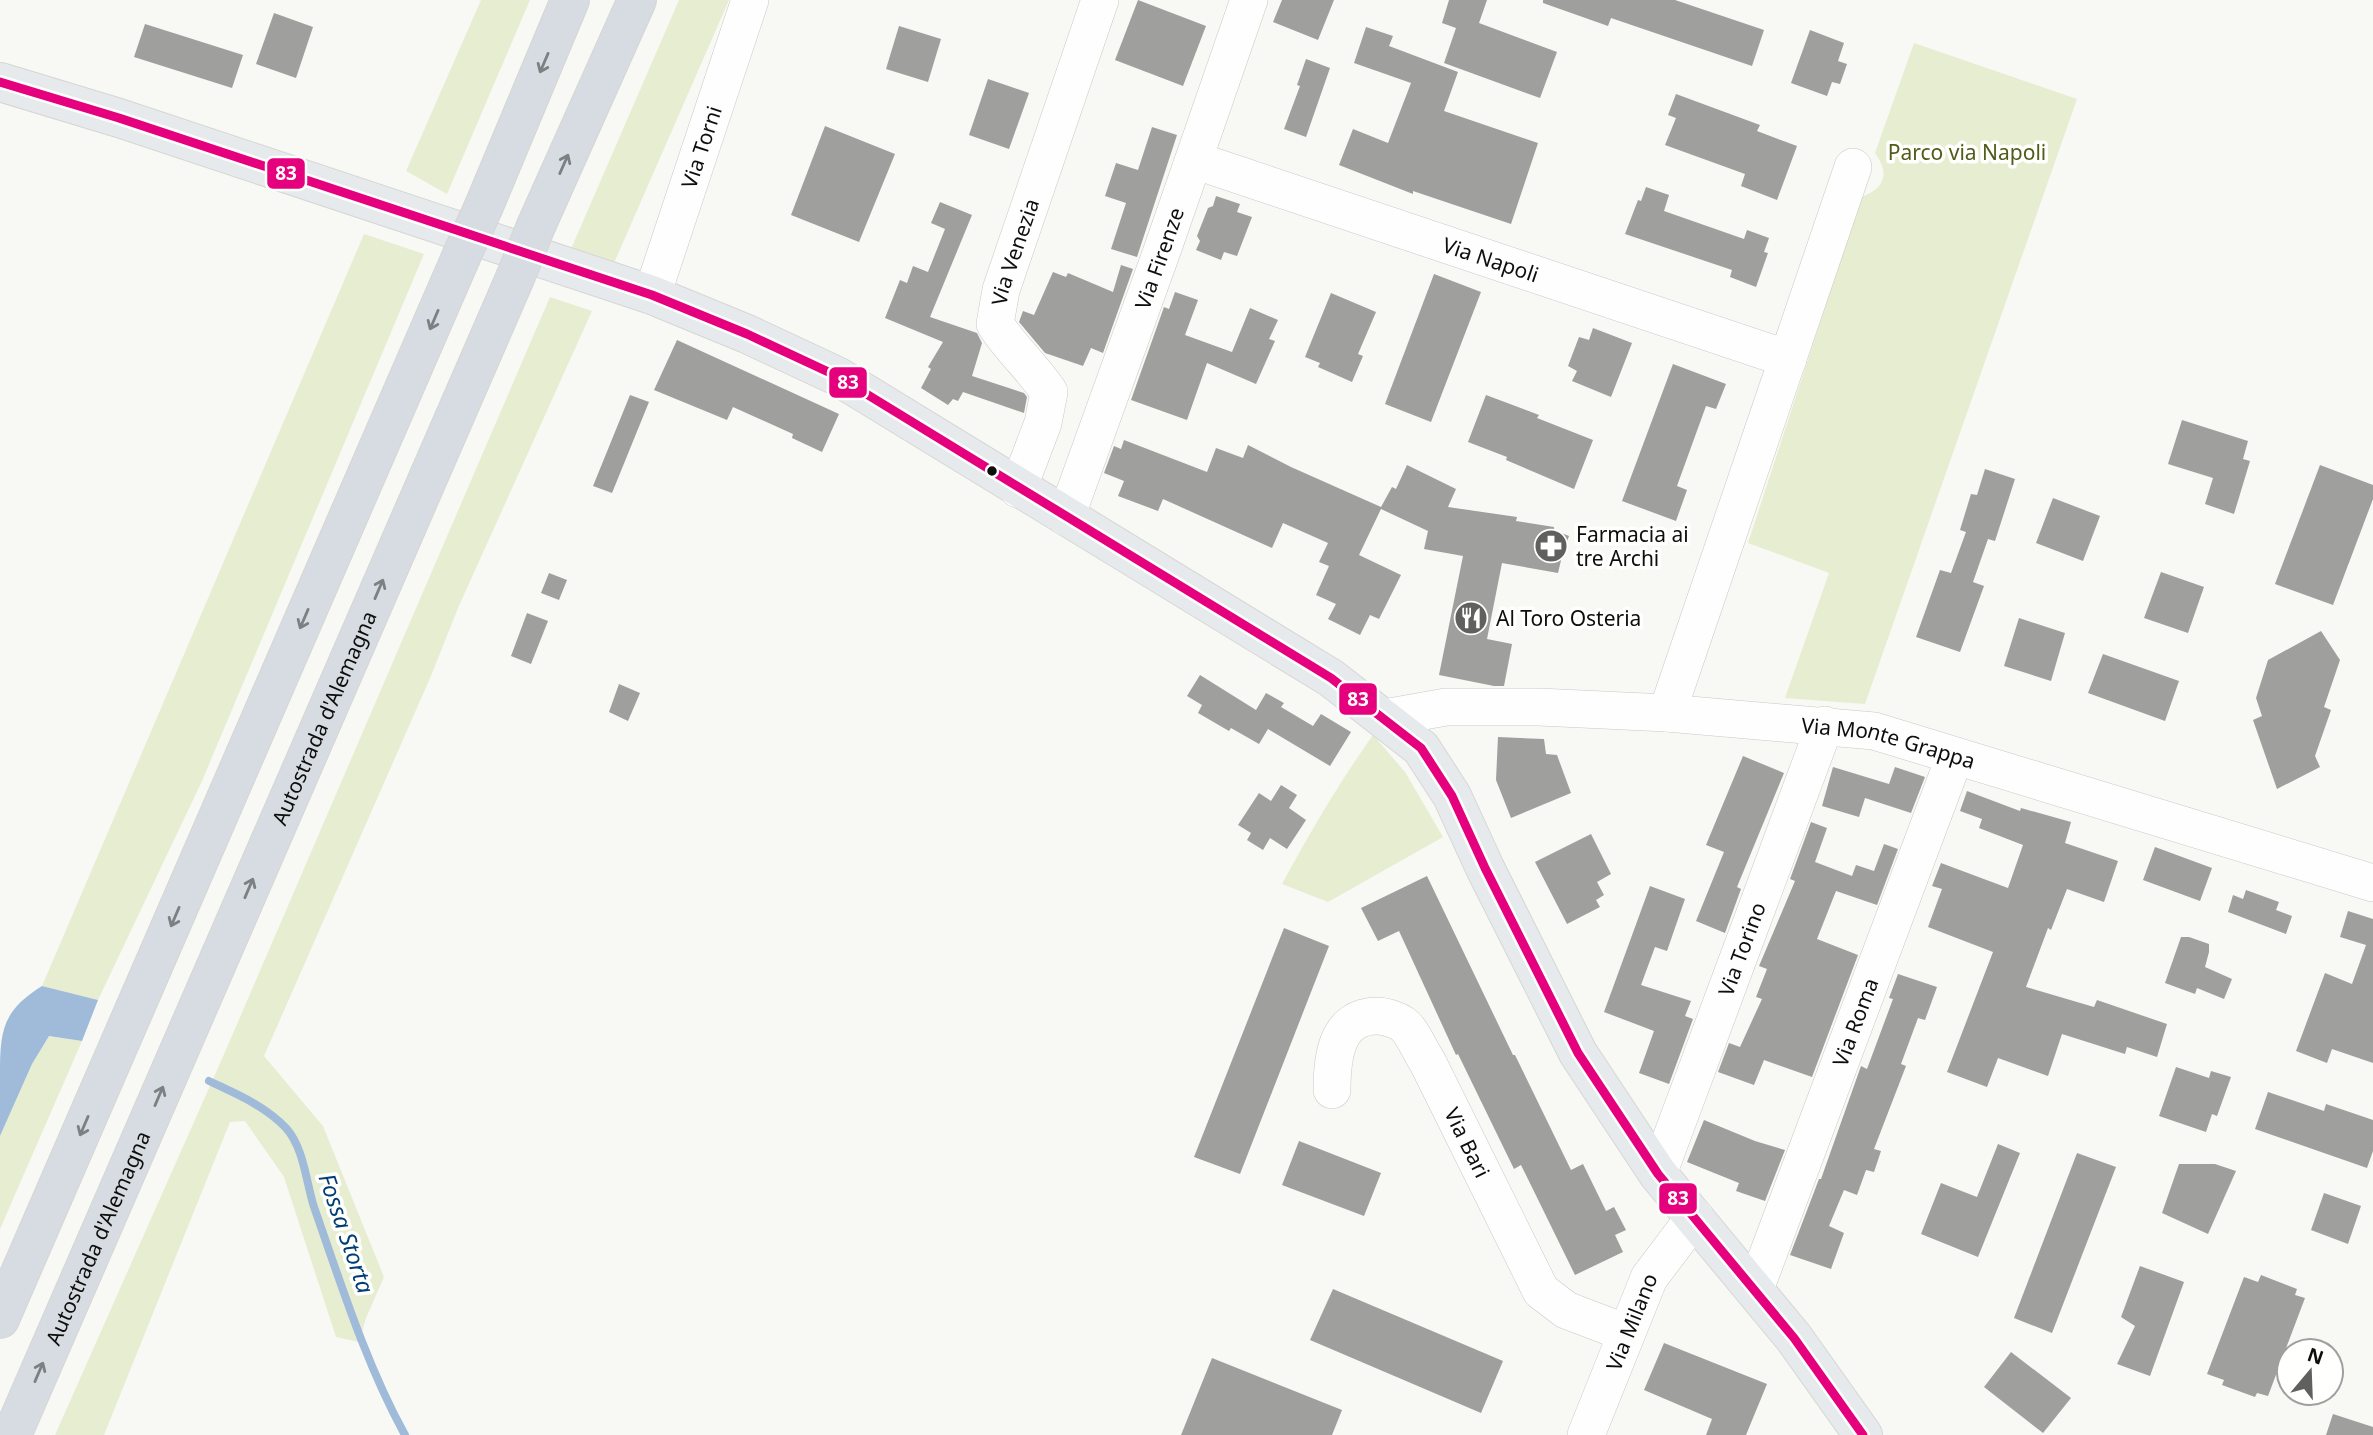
<svg xmlns="http://www.w3.org/2000/svg" width="2373" height="1435" font-family="'Noto Sans',sans-serif">
  <style>
    .green { fill: #e7edd0 }
    .water { fill: #9fbbd9 }
    .lines { fill: none; stroke-linecap: round; stroke-linejoin: round }
    .stream { stroke: #9fbbd9; stroke-width: 8 }
    .building { fill: #9f9f9d }
    .minor-casing { stroke: #c8c9c6; stroke-width: 38 }
    .major-casing { stroke: #d6d6d4; stroke-width: 40 }
    .highway-casing { stroke: #d6d6d4; stroke-width: 40 }
    .minor { stroke: #fefefe; stroke-width: 37 }
    .major { stroke: #e6eaec; stroke-width: 38 }
    .highway { stroke: #d6dce2; stroke-width: 38 }
    .highway-bridge-casing { stroke: #d6d6d4; stroke-width: 40; stroke-linecap: butt }
    .highway-bridge { stroke: #d6dce2; stroke-width: 38 }
    .bus-1-casing { stroke: #fffffe; stroke-width: 14 }
    .bus-1 { stroke: #e5007d; stroke-width: 9 }
    .oneway { stroke: #7c8082 }
    .bus-dot { fill: #0e0f0d; stroke: #fffffe; stroke-width: 2.5 }
    .labels { text-anchor: middle; dominant-baseline: central; stroke-width: 7; stroke-linejoin: round; paint-order: stroke }
    .street-label { font-size: 21px; fill: #0e0f0d; stroke: #fffffe }
    .park-label { font-size: 21px; fill: #515b1b; stroke: #fffffe }
    .poi-label { font-size: 21px; fill: #0e0f0d; stroke: #fffffe; text-anchor: start }
    .water-label { font-size: 23px; font-style: italic; fill: #003d74; stroke: #fffffe }
    .line-badge { stroke: #fffffe; stroke-width: 2.5 }
    .badge-label { font-size: 19px; text-anchor: middle; font-weight: bold; fill: #fff }
  </style>
  <rect width="100%" height="100%" fill="#f8f9f5"/>
  <g class="green">
    <polygon points="481,0 530,0 447,194 406,171"/>
    <polygon points="679,0 729,0 611,270 568,256"/>
    <path d="M1914,43L2077,99L1865,704L1785,698L1829,573L1748,543L1861,197C1885,188 1890,174 1875,153Z"/>
    <polygon points="364,234 424,254 202,781 98,1000 42,986"/>
    <polygon points="550,297 592,311 458,608 431,676 264,1056 323,1126 384,1277 366,1318 359,1342 336,1337 284,1177 245,1121 230,1122 104,1435 55,1435 225,1052"/>
    <path d="M1373,735L1405,772L1443,837L1328,902L1282,884C1310,832 1339,783 1373,735Z"/>
    <polygon points="49,1036 82,1041 0,1229 0,1136 32,1064"/>
  </g>
  <path class="water" d="M42,986L98,1000L82,1041L49,1036L32,1064L0,1136C0,1116 0,1095 0,1075C0,1031 2,1011 42,986Z"/>
  <g class="lines">
    <path class="stream" d="M209,1081C236,1094 264,1105 286,1128C304,1148 306,1182 314,1207C341,1284 366,1364 405,1435"/>
  </g>
  <g class="building">
    <polygon points="1138,0 1206,26 1183,86 1115,60"/>
    <polygon points="1282,0 1334,0 1318,40 1273,22"/>
    <polygon points="1449,0 1487,0 1479,23 1557,52 1540,98 1444,63 1456,28 1442,23"/>
    <polygon points="1543,0 1675,0 1764,30 1752,66 1611,18 1608,26 1543,3"/>
    <polygon points="274,13 313,27 296,78 256,64"/>
    <polygon points="145,24 243,55 232,88 134,57"/>
    <polygon points="899,26 941,39 928,82 886,69"/>
    <polygon points="1366,27 1393,36 1389,46 1458,72 1444,111 1538,143 1511,224 1413,191 1413,194 1339,165 1353,129 1388,143 1411,83 1354,63"/>
    <polygon points="1810,30 1844,43 1838,61 1847,64 1840,84 1832,82 1827,96 1791,83"/>
    <polygon points="1306,59 1330,68 1306,137 1284,129 1300,86 1297,85"/>
    <polygon points="988,79 1029,93 1009,149 969,135"/>
    <polygon points="1676,94 1760,125 1757,131 1797,146 1777,200 1741,186 1745,174 1665,145 1676,118 1668,115"/>
    <polygon points="825,126 895,154 859,242 791,215"/>
    <polygon points="1152,127 1177,135 1137,257 1111,249 1126,203 1105,196 1116,163 1138,170"/>
    <polygon points="1646,187 1669,195 1664,211 1744,239 1747,230 1769,238 1764,252 1768,253 1756,287 1730,277 1732,270 1625,234 1638,200 1641,201"/>
    <polygon points="1216,196 1240,204 1237,212 1252,217 1237,256 1224,252 1221,260 1196,250 1200,241 1197,236 1208,208 1213,206"/>
    <polygon points="940,202 972,215 930,317 977,333 982,343 972,376 1024,393 1027,397 1024,413 963,392 958,401 953,399 948,405 921,388 931,369 928,367 943,342 885,318 900,280 907,283 913,266 928,272 945,229 931,223"/>
    <polygon points="1121,265 1133,269 1103,353 1091,348 1083,366 1045,353 1019,322 1023,311 1034,315 1053,272 1066,277 1068,273 1113,292"/>
    <polygon points="1434,274 1481,292 1431,422 1385,404"/>
    <polygon points="1175,292 1198,300 1185,335 1232,352 1250,308 1278,320 1269,339 1275,341 1256,384 1207,363 1187,420 1131,400 1164,307 1169,309"/>
    <polygon points="1331,293 1376,312 1358,354 1363,356 1352,382 1318,367 1320,363 1305,357"/>
    <polygon points="1593,328 1632,343 1611,397 1572,381 1577,371 1568,366 1579,337 1589,340"/>
    <polygon points="677,340 839,414 822,452 792,438 793,434 733,407 727,420 654,390"/>
    <polygon points="1673,364 1726,384 1716,409 1706,406 1677,486 1687,490 1676,521 1622,501"/>
    <polygon points="630,395 649,402 612,493 593,486"/>
    <polygon points="1486,395 1539,415 1537,418 1593,440 1574,489 1506,460 1507,457 1468,442"/>
    <polygon points="2182,420 2248,441 2243,459 2250,461 2234,514 2205,504 2213,478 2168,464"/>
    <polygon points="1124,440 1207,472 1216,448 1243,458 1248,445 1291,467 1381,507 1392,487 1396,489 1407,465 1456,489 1448,507 1517,517 1516,521 1554,527 1554,530 1569,536 1563,552 1558,573 1502,563 1487,639 1512,644 1504,686 1494,686 1439,675 1463,556 1424,549 1428,531 1381,509 1359,555 1401,575 1379,619 1370,615 1360,635 1328,619 1336,604 1316,595 1329,566 1319,562 1328,543 1283,523 1272,548 1163,499 1158,511 1118,496 1124,481 1104,473 1114,446 1121,449"/>
    <polygon points="2320,465 2373,485 2373,499 2333,605 2275,584"/>
    <polygon points="1985,469 2015,479 1995,541 1988,539 1973,582 1984,586 1960,652 1916,637 1940,570 1951,573 1966,532 1960,530 1971,494 1977,495"/>
    <polygon points="2053,498 2100,516 2083,561 2036,543"/>
    <polygon points="2161,572 2204,587 2188,633 2144,618"/>
    <polygon points="549,573 567,580 559,600 541,593"/>
    <polygon points="527,613 548,621 531,664 511,656"/>
    <polygon points="2019,618 2065,633 2051,681 2004,666"/>
    <polygon points="2321,631 2340,660 2324,707 2331,710 2315,756 2320,767 2277,789 2253,720 2262,716 2256,698 2268,660"/>
    <polygon points="2103,654 2179,681 2165,721 2088,693"/>
    <polygon points="1200,675 1256,710 1266,693 1284,703 1281,707 1313,726 1321,714 1351,732 1330,766 1268,729 1259,744 1231,728 1229,731 1198,713 1202,705 1187,696"/>
    <polygon points="619,684 640,693 628,721 609,712"/>
    <polygon points="1498,737 1544,739 1546,754 1557,755 1571,793 1511,818 1496,780"/>
    <polygon points="1743,756 1784,773 1737,887 1741,889 1725,933 1696,921 1724,852 1706,845"/>
    <polygon points="1833,767 1889,784 1895,767 1925,777 1911,813 1865,798 1859,817 1822,806"/>
    <polygon points="1281,785 1297,795 1289,808 1306,820 1287,849 1270,838 1263,850 1247,840 1251,833 1238,825 1259,793 1271,801"/>
    <polygon points="1967,791 2020,811 2021,808 2071,822 2065,843 2118,861 2104,902 2067,889 2051,930 2048,928 2026,987 2094,1007 2097,1000 2167,1024 2157,1057 2127,1047 2125,1054 2062,1034 2048,1076 1998,1058 1987,1087 1947,1072 1993,952 1928,927 1942,889 1932,886 1941,863 2008,888 2023,845 1979,828 1982,819 1960,811"/>
    <polygon points="1811,822 1827,828 1815,862 1852,876 1856,865 1874,871 1884,844 1898,849 1877,905 1836,891 1817,939 1858,955 1812,1077 1764,1060 1754,1085 1718,1072 1729,1043 1740,1047 1762,999 1756,997 1767,969 1759,966 1795,881 1790,879"/>
    <polygon points="1591,834 1611,874 1597,882 1604,895 1596,900 1600,907 1567,924 1535,862"/>
    <polygon points="2155,847 2212,868 2200,901 2143,880"/>
    <polygon points="1427,876 1513,1055 1515,1055 1571,1170 1583,1164 1606,1211 1614,1207 1626,1230 1615,1235 1623,1252 1575,1275 1521,1165 1514,1169 1458,1054 1456,1055 1399,931 1378,941 1361,908"/>
    <polygon points="1650,886 1685,899 1667,951 1655,947 1641,985 1691,1001 1685,1016 1693,1019 1669,1084 1639,1073 1654,1031 1604,1012"/>
    <polygon points="2246,890 2279,902 2276,910 2292,916 2286,934 2228,912 2233,895 2243,899"/>
    <polygon points="2348,911 2373,919 2373,1063 2332,1049 2327,1063 2296,1051 2325,973 2352,984 2366,945 2340,937"/>
    <polygon points="1284,928 1329,946 1240,1174 1194,1157"/>
    <polygon points="2181,937 2189,937 2209,944 2209,952 2205,967 2232,979 2224,999 2197,988 2195,994 2165,983"/>
    <polygon points="1898,974 1937,987 1925,1020 1918,1018 1901,1064 1906,1066 1874,1149 1881,1151 1874,1172 1866,1170 1857,1195 1844,1190 1829,1226 1844,1233 1831,1269 1790,1255 1819,1179 1821,1179 1861,1066 1867,1069 1893,999 1889,998"/>
    <polygon points="2176,1067 2209,1078 2211,1071 2231,1077 2217,1116 2212,1114 2206,1132 2159,1116"/>
    <polygon points="2268,1092 2324,1111 2326,1104 2373,1120 2373,1151 2367,1168 2255,1129"/>
    <polygon points="1704,1120 1755,1141 1785,1150 1765,1201 1736,1191 1739,1183 1687,1162"/>
    <polygon points="1299,1141 1381,1173 1364,1216 1282,1185"/>
    <polygon points="1998,1144 2020,1153 1978,1257 1921,1234 1941,1183 1977,1197"/>
    <polygon points="2077,1153 2116,1167 2052,1333 2014,1318"/>
    <polygon points="2179,1164 2215,1164 2236,1171 2208,1234 2162,1213"/>
    <polygon points="2324,1193 2361,1206 2348,1244 2311,1230"/>
    <polygon points="2140,1266 2184,1282 2150,1376 2117,1364 2135,1326 2121,1317"/>
    <polygon points="2261,1275 2297,1289 2295,1295 2305,1298 2268,1396 2257,1393 2255,1397 2222,1385 2224,1380 2207,1374 2244,1277 2258,1282"/>
    <polygon points="1333,1289 1503,1361 1481,1413 1310,1340"/>
    <polygon points="1664,1343 1767,1384 1746,1435 1706,1435 1712,1419 1644,1390"/>
    <polygon points="2011,1352 2071,1398 2043,1433 1984,1387"/>
    <polygon points="1212,1358 1342,1410 1332,1435 1181,1435"/>
    <polygon points="2333,1414 2373,1427 2373,1435 2326,1435"/>
  </g>
  <g class="lines">
    <defs>
      <g id="minor">
        <path id="s1" d="M1194,160L1788,359"/>
        <path id="s2" d="M652,295L750,0"/>
        <path id="s3" d="M1018,489L1043,423L1049,392C1033,368 1011,349 995,324L1001,290L1100,0"/>
        <path id="s4" d="M1066,517L1163,248L1249,0"/>
        <polyline points="1667,713 1853,167"/>
        <path id="s5" d="M1384,718L1446,707H1539L1667,713L1874,731L2373,883"/>
        <path id="s6" d="M1332,1090C1332,1058 1336,1016 1377,1016C1385,1016 1402,1021 1407,1028C1415,1037 1420,1051 1427,1061L1541,1291L1566,1310L1626,1333"/>
        <path id="s7" d="M1658,1174L1825,725"/>
        <path id="s8" d="M1755,1289L1955,756"/>
        <path id="s9" d="M1586,1435L1649,1278L1695,1217"/>
      </g>
      <polyline id="major" points="0,82 119,118 652,295 747,334 837,376 1331,678 1421,748 1452,796 1485,868 1578,1053 1658,1174 1794,1338 1863,1435"/>
      <g id="highway">
        <polyline points="484,206 570,0"/>
        <polyline points="536,226 637,0"/>
        <polyline points="0,1319 461,257"/>
        <path id="s10" d="M12,1435L515,278"/>
      </g>
    </defs>
    <use href="#minor" class="minor-casing"/>
    <use href="#major" class="major-casing"/>
    <use href="#highway" class="highway-casing"/>
    <use href="#minor" class="minor"/>
    <use href="#major" class="major"/>
    <use href="#highway" class="highway"/>
    <defs>
      <g id="highway-bridge">
        <polyline points="461,257 484,206"/>
        <polyline points="515,278 536,226"/>
      </g>
    </defs>
    <use href="#highway-bridge" class="highway-bridge-casing"/>
    <use href="#highway-bridge" class="highway-bridge"/>
    <defs>
      <polyline id="bus-1" points="0,82 119,118 652,295 747,334 837,376 1331,678 1421,748 1452,796 1485,868 1578,1053 1658,1174 1794,1338 1863,1435"/>
    </defs>
    <use href="#bus-1" class="bus-1-casing"/>
    <use href="#bus-1" class="bus-1"/>
  </g>
  <defs><path id="oneway-shaft" d="M-6 0H5M1.5-3L5.5 0L1.5 3" fill="none" stroke-width="1.6" stroke-linecap="round" stroke-linejoin="round" transform="scale(1.75)"/></defs>
  <g class="oneway">
    <use href="#oneway-shaft" transform="translate(544 63) rotate(113)"/>
    <use href="#oneway-shaft" transform="translate(564 164) rotate(-66)"/>
    <use href="#oneway-shaft" transform="translate(434 320) rotate(113)"/>
    <use href="#oneway-shaft" transform="translate(379 589) rotate(-67)"/>
    <use href="#oneway-shaft" transform="translate(304 619) rotate(113)"/>
    <use href="#oneway-shaft" transform="translate(249 888) rotate(-67)"/>
    <use href="#oneway-shaft" transform="translate(175 917) rotate(113)"/>
    <use href="#oneway-shaft" transform="translate(159 1096) rotate(-67)"/>
    <use href="#oneway-shaft" transform="translate(84 1126) rotate(113)"/>
    <use href="#oneway-shaft" transform="translate(39 1372) rotate(-67)"/>
  </g>
  <defs>
    <symbol id="pharmacy-disc" viewBox="-11 -11 22 22"><circle r="9.5" fill="#60615e" stroke="#fffffe"/><path d="M-2-6h4v4h4v4h-4v4h-4v-4h-4v-4h4Z" fill="#fff"/></symbol>
    <symbol id="restaurant-disc" viewBox="-11 -11 22 22"><circle r="9.5" fill="#60615e" stroke="#fffffe"/><path d="M-5-6h1v4h1v-4h1v4h1v-4h1v5L-1.5 .5V6h-2V.5L-5-1ZM5-6V6H3V1.5H1.5Q1.5-4 5-6Z" fill="#fff"/></symbol>
  </defs>
  <g fill-rule="evenodd">
    <use href="#pharmacy-disc" x="1532" y="527" width="38" height="38"/>
    <use href="#restaurant-disc" x="1452" y="599" width="38" height="38"/>
  </g>
  <circle class="bus-dot" cx="992" cy="471" r="6"/>
  <g class="labels">
    <g class="street-label">
      <text stroke="none"><textPath href="#s2" startOffset="156">Via Torni</textPath></text>
      <text stroke="none"><textPath href="#s3" startOffset="264">Via Venezia</textPath></text>
      <text stroke="none"><textPath href="#s4" startOffset="275">Via Firenze</textPath></text>
      <text stroke="none"><textPath href="#s1" startOffset="313">Via Napoli</textPath></text>
      <text stroke="none"><textPath href="#s10" startOffset="782">Autostrada d'Alemagna</textPath></text>
      <text stroke="none"><textPath href="#s5" startOffset="508">Via Monte Grappa</textPath></text>
      <text stroke="none"><textPath href="#s7" startOffset="240">Via Torino</textPath></text>
      <text stroke="none"><textPath href="#s8" startOffset="285">Via Roma</textPath></text>
      <text stroke="none"><textPath href="#s6" startOffset="261">Via Bari</textPath></text>
      <text stroke="none"><textPath href="#s10" startOffset="215">Autostrada d'Alemagna</textPath></text>
      <text stroke="none"><textPath href="#s9" startOffset="122">Via Milano</textPath></text>
    </g>
    <g class="park-label">
      <text x="1967" y="152">Parco via Napoli</text>
    </g>
    <g class="poi-label">
      <text x="1576" y="534">Farmacia ai<tspan x="1576" dy="24">tre Archi</tspan></text>
      <text x="1496" y="618">Al Toro Osteria</text>
    </g>
    <g class="water-label">
      <text transform="translate(347 1233) rotate(71)">Fossa Storta</text>
    </g>
  </g>
  <g class="line-badge">
    <rect x="266" y="157" width="40" height="33" rx="7" fill="#e5007d"/>
    <rect x="828" y="366" width="40" height="33" rx="7" fill="#e5007d"/>
    <rect x="1338" y="682" width="40" height="34" rx="7" fill="#e5007d"/>
    <rect x="1658" y="1182" width="40" height="33" rx="7" fill="#e5007d"/>
  </g>
  <g class="badge-label">
    <text x="286" y="180">83</text>
    <text x="848" y="389">83</text>
    <text x="1358" y="706">83</text>
    <text x="1678" y="1205">83</text>
  </g>
  <g transform="translate(2310 1372) rotate(19)"><circle r="33" fill="#fffffe" stroke="#9f9f9e" stroke-width="2"/>
  <path d="M0-5L12 26L0 18L-12 26Z" fill="#60615e"/>
  <text y="-10" font-size="19" font-weight="bold" text-anchor="middle" fill="#0e0f0d">N</text>
  </g>
</svg>
